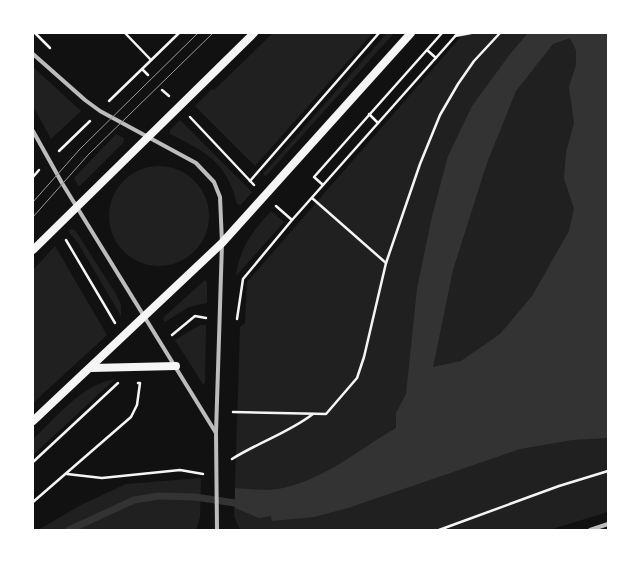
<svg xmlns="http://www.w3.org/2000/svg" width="641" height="563" font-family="Poppins,sans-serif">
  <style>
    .green { fill: #202020 }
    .water { fill: #333; fill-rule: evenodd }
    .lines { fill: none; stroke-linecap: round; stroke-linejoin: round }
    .stream { stroke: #333; stroke-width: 7 }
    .path { stroke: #f5f5f5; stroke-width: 2.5 }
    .minor { stroke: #bcbcbc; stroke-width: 4 }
    .secondary { stroke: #f5f5f5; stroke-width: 8 }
    .tram { stroke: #9a9a9a; stroke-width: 1 }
  </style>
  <rect width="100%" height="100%" fill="#111"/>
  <g class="green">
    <polygon points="273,33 373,33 255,166 195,106 212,89 214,90"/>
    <polygon points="387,33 394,33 266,176 263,174"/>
    <polygon points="464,33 608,33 608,512 549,530 240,530 234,516 240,327 245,323 247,282"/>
    <polygon points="33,67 81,111 51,139 33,106"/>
    <path d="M180,120L252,192L241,205L237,204C227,162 206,152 170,134V130Z"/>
    <polygon points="116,134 124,138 123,143 80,186 78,185 74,178"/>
    <circle cx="159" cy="216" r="50"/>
    <path d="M271,211L284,222L236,276C240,247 252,232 271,211Z"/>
    <polygon points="71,229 75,230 116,294 121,305 121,316 78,243 68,231"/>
    <polygon points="55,246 107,335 33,403 33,270"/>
    <polygon points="205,280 207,282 207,303 189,307 165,322 163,319 165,316"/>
    <polygon points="200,325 206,325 205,383 203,384 175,340"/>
    <path d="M115,379L33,455V439C57,417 81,385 115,379Z"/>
    <polygon points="201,478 200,517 196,530 38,530 81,505 126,484"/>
  </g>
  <path class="water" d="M528,33H608V438L572,440L520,449L348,508L314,517L272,521L271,516L259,518L235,508V488C248,489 265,491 278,489C323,481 358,450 396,428V413L406,394L417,289L432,216L448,156L472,106L510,54ZM570,38L576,50V65L569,87L574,123L566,152L564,179L574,208L569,231L532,296L500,334L461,361L433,367L453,270L487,163L516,91L553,44Z"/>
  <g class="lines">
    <polyline class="stream" points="69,530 134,500 159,496 195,497 235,503 243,502"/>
    <g class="path">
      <polyline points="35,33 50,48"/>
      <polyline points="125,33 151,60"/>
      <polyline points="455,36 471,33"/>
      <polyline points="427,50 436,58"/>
      <polyline points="142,69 179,33"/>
      <polyline points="162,90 169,96"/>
      <polyline points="109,101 142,69 148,75"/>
      <polyline points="369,114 378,123"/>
      <polyline points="190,117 254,185"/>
      <polyline points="59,151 90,121"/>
      <polyline points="33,177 39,170"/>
      <polyline points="250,181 379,33"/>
      <polyline points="323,185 314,177 442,33"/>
      <polyline points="312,198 386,263"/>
      <polyline points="292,220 458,33"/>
      <polyline points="66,240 115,323"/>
      <polyline points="237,319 243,279 292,220 276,206"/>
      <polyline points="172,335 195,316 206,318"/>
      <polyline points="233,412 326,414 357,378 364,357 386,263 420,164 440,115 458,84 474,61 500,33"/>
      <path d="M232,459C259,442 288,433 313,414"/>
      <polyline points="33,462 118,383"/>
      <polyline points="67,474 102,478 180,470 203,474"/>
      <polyline points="33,502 131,417 137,405 140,383 138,383"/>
      <polyline points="439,530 559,486 608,471"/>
    </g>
    <g class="minor">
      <polyline points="33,54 85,100 100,111 196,163 214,182 220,197 222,243 216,433 217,530"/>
      <polyline points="33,131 62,183 216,433"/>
      <polyline points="590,530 608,524"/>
    </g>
    <g class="secondary">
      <polyline points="33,250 254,33"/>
      <polyline points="91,368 176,366"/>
      <polyline points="33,421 222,243 411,33"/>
    </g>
    <g class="tram">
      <polyline points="33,202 80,149 198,33"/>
      <polyline points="33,217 88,155 213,33"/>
    </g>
  </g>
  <rect width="641" height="563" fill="none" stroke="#ffffff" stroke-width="68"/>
</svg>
